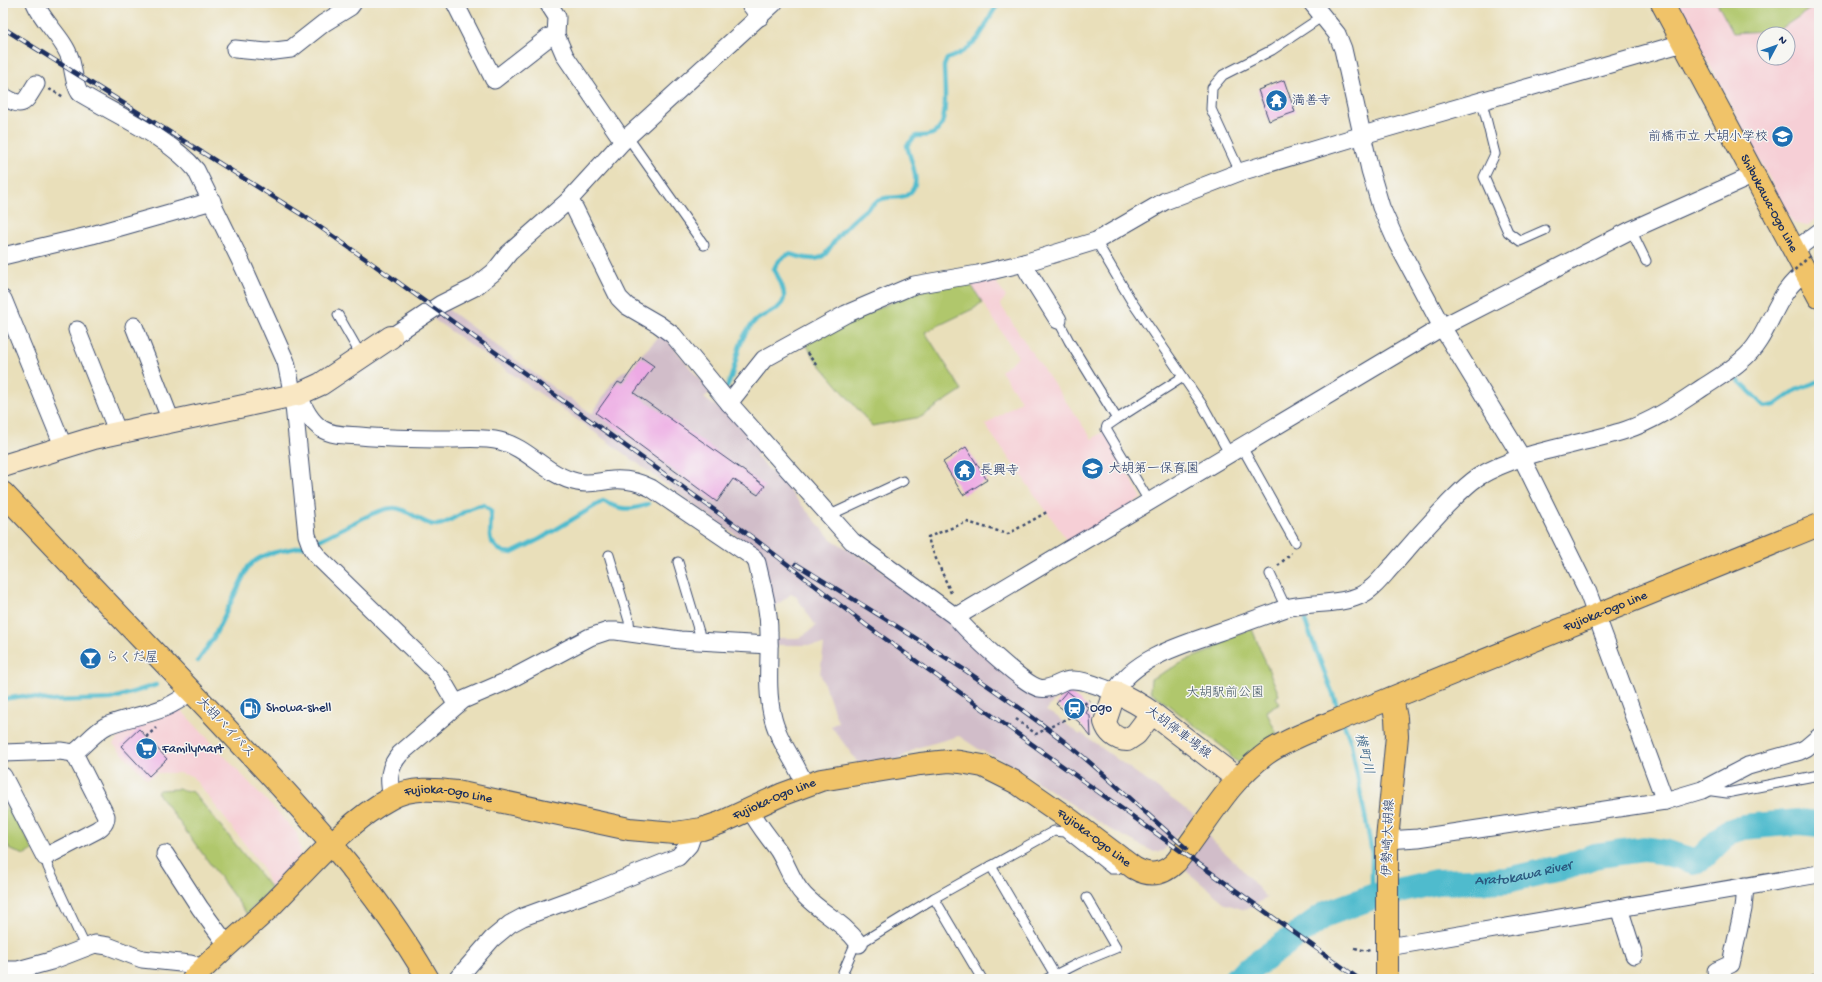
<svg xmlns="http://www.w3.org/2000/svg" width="1822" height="982" font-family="'Gochi Hand','Klee One',sans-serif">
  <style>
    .built { fill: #f6cfd6; fill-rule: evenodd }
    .industrial { fill: #d1bdc9 }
    .green { fill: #b0c76c; stroke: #667b65 }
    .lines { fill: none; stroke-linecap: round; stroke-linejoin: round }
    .stream { stroke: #50bbcd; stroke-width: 4.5 }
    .river { stroke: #50bbcd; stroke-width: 26 }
    .building { fill: #edaae4 }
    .lane-casing { stroke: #3a496c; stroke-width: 11 }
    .street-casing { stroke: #3a496c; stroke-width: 19 }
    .secondary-casing { stroke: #3a496c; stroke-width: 24 }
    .primary-casing { stroke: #3a496c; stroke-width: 24 }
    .path { stroke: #3a496c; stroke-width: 2.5; stroke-dasharray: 3 3; stroke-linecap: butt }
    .lane { stroke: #fff; stroke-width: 9 }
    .street { stroke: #fff; stroke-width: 17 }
    .secondary { stroke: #f9e7c3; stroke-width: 22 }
    .primary { stroke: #f0c369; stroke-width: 22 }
    .rail-casing { stroke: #1b2f5e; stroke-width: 4.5 }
    .rail { stroke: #f6f6f2; stroke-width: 3; stroke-dasharray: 9; stroke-linecap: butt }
    .path-bridge { stroke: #3a496c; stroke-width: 2.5; stroke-dasharray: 3 3; stroke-linecap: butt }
    .labels { text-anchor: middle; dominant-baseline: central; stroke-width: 3; stroke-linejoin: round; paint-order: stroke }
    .poi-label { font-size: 13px; fill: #1b2f5e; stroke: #f6f6f2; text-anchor: start }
    .street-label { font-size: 13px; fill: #1b2f5e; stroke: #f6f6f2 }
    .park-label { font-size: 13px; fill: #405562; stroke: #f6f6f2 }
    .water-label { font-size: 14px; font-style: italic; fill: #2b597f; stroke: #f6f6f2 }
  </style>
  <rect width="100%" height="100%" fill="#f6f6f2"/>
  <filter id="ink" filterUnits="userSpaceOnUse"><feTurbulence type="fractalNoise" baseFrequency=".025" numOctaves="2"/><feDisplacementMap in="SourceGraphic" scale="8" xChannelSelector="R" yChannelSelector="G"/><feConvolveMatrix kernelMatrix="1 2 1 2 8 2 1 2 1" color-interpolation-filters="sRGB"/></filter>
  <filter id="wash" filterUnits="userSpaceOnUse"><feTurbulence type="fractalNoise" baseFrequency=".012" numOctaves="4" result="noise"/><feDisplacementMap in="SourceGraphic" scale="16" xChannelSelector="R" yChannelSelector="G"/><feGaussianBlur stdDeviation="0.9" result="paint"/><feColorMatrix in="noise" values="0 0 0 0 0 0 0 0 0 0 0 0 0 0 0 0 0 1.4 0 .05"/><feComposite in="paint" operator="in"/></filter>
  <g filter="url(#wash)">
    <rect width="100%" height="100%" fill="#e9dfba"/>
    <g class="built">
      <path d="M1677,3H1819V216L1807,226L1793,223ZM1764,34H1788V58H1764Z"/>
      <polygon points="997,281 997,284 1006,297 1000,304 1028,347 1092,439 1104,431 1142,498 1068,544 1062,533 985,425 1021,401 1001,371 1018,357 970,283"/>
      <polygon points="180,709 297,833 301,852 299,859 271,888 261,865 192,776 178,773 158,773 147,779 113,744 126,730 125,728 149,722"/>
    </g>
    <g class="industrial">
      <polygon points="446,308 566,397 569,397 592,414 611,384 622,372 627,370 629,372 641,355 660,336 665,337 710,392 704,398 722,411 726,408 763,449 756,456 787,488 831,539 876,566 950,621 1028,691 1059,689 1059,694 1046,711 1058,717 1080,735 1081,733 1194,815 1163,851 1154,852 1108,828 1005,761 980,750 959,736 916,748 899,759 859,764 831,726 838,722 820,673 824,645 776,645 776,638 800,638 816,626 795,595 791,594 772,609 762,554 586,426 432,318"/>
      <polygon points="1207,835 1238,865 1267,898 1245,910 1226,904 1185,870"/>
    </g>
    <g class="green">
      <polygon points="1717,3 1819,3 1779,30 1733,33"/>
      <polygon points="970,283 982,302 975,308 925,332 962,390 921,417 872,426 815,359 806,344 850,320 922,290"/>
      <polygon points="1252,629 1279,695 1276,697 1280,704 1266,711 1279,738 1240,764 1232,758 1228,751 1150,691 1151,679 1189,659 1215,649 1213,643"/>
      <polygon points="178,789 193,792 271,888 247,914 157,792 159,790"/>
      <polygon points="9,805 33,850 25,855 10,850 3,835 3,811"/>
    </g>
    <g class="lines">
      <g class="stream">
        <polyline points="1738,380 1765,407 1775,405 1796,390 1819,381"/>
        <path d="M727,387C738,365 735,342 754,322C762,314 782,311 784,298C785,288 778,277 774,269C777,261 782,258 789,254C798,256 810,261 819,258C826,256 829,249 833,243C845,226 860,213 877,201C888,193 906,204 914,187C919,177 909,156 907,145L916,136C924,136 931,136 937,131C949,122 944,80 944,66L947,59C964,53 976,44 985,27C990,18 992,10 1000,3"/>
        <path d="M314,542C333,535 379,506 395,508C409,509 424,526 437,525C452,524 465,506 484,505L491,511L490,536L491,541L498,549L504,552L512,553L540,539L603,501C620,510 631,511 648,504"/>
        <polyline points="1305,621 1340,713"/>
        <path d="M198,661L214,637L248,567C263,550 286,552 307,545"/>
        <polyline points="3,699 23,696 52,701 111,699 156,685"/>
        <polyline points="1344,724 1351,743 1372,852 1372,897"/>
      </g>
      <path class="river" id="s1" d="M1236,979L1326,914L1372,897L1436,882L1507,880L1569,866L1594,856L1644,849L1664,852L1694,861L1701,859L1728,832L1743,827L1799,822L1819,824"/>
    </g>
    <g id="blocks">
      <g class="building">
        <polygon points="1284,80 1295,112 1269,121 1258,90"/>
        <polygon points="641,357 654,366 634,393 765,486 758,495 733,479 717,502 596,413 618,382 622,384"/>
        <polygon points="966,447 987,480 963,495 943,462"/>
        <polygon points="1067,691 1089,708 1086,713 1090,716 1091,737 1079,722 1056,704"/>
        <polygon points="139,729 167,759 149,776 121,746"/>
      </g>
    </g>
  </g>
  <g filter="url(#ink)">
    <use href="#blocks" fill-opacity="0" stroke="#3a496c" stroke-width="1"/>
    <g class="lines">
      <defs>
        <g id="lane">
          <polyline points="1482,102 1495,154 1484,177 1508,232 1520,241 1545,230"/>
          <polyline points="627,136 704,245"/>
          <polyline points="1240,172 1211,109 1212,88 1223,75 1272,50 1323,16"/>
          <polyline points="1631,230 1646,261"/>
          <polyline points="1096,241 1132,302 1203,406 1229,453"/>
          <polyline points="338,315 362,357"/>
          <polyline points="1058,320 1069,341 1117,419"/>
          <polyline points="1242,447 1295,542"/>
          <polyline points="1149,501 1106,429 1107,426 1117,419 1183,377"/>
          <polyline points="828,516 903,481"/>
          <polyline points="609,555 629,621 630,632"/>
          <polyline points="678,562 699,632 700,641"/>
          <polyline points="1270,574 1286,608"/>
          <polyline points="1705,790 1727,793 1819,775"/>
          <polyline points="45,857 48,867 85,946"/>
          <polyline points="991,866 1055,975"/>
          <polyline points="934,898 982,979"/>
          <polyline points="847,979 843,972 853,949 859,944 934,898 1054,831 1065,832 1111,869 1117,869 1125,862"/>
          <polyline points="1047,979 1079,963 1116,948 1087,898"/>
        </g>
        <g id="street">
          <path d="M35,3C43,22 64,39 70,58C74,69 73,83 80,93C116,115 170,138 196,170L244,268L286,362L293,396L307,535L312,549L319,558L434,670L442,680L456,704"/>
          <polyline points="455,3 494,80 549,37 556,35"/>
          <polyline points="548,3 557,17 556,35 565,56 623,141"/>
          <polyline points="749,3 760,17"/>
          <polyline points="1312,3 1337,34 1343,49 1370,170 1381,207 1397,243 1442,327 1522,458 1587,590 1665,801"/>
          <polyline points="235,49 267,52 291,49 324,23 350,7 353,3"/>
          <path d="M3,96C24,109 24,103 36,84"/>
          <path d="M569,200L575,209L619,298L627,306L658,324L673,335L729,403L852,541L956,617C967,631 1023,684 1039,688C1051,691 1060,680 1071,680C1085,679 1102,688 1115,692C1133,658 1185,644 1219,632C1242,624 1264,616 1286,608C1309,602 1339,605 1359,596C1374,590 1384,574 1395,563C1412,543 1429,524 1447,505C1457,495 1466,485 1478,477C1523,450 1577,446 1626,430C1654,421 1678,404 1702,388C1716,379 1730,371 1742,360C1771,337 1774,291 1806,272"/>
          <polyline points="1795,250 1819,232"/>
          <polyline points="3,256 92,235 212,201"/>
          <polyline points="1024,263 1028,272 1058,320"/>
          <polyline points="3,299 64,448"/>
          <polyline points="134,326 171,421"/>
          <polyline points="77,330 118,433"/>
          <polyline points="391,337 441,304 475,287 494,272 509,253 569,200 623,141 774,3"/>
          <path d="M299,394C303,407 310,421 322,429C333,436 348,435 360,436C390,439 419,439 448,439C465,439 483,437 500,441C529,448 547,476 577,482C589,485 600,481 613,480C626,479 639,482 651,488L754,558L757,563C762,586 769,608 769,632C770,659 766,687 772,714C777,740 795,760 805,785"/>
          <polyline points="729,403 764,359 846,314 914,285 978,274 1024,263 1096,241 1165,201 1240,172 1363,135 1683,43"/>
          <polyline points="956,617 1442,327 1631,230 1754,175"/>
          <path d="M3,753L60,751L74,753C85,745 95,731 108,725C138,713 164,715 191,691"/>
          <path d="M3,776L45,857L97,830C103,826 106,823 106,816L74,753"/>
          <path d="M392,798C388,780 388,768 400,754L463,700L507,681L590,637L608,631H616L680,640L769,645"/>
          <path d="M750,809C758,825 768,836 778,850C787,864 792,883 804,895C822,914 842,921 859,944"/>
          <polyline points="1387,840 1418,838 1665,801 1702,790 1748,766 1800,751 1806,748 1819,737"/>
          <polyline points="165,854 200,908 228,946"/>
          <polyline points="1619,908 1634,955"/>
          <polyline points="1388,947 1819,874"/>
          <polyline points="3,970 18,970 51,961 95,944 108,946 142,959 190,964 204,968"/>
          <polyline points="1716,971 1731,964 1743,909 1745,886"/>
          <polyline points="457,979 492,939 510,924 523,917 594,891 678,857 689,845 694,831"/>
        </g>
        <g id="secondary">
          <polyline points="3,466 94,438 299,394 321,384 391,337"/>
          <path d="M1152,713L1136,734L1127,740C1116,740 1108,732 1105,722L1115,692C1128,698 1140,704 1152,713L1226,770L1238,779"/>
        </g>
        <g id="primary">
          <path id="s2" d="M1662,3L1819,297"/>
          <path d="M3,493C72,566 141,639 211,712C290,796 370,878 428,979"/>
          <path id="s3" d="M193,979C217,953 245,931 271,906C306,871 347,821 391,798C411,787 435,789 457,792L629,829L675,833L702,829L720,823L783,794L821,780L920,764L949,761L960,762L983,766L1017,783L1069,819L1134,868C1150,877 1163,875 1176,862C1206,825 1227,782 1266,754C1287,739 1323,726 1347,716L1819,525"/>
          <polyline points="1387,979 1387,840 1397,736 1396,718 1392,698"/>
        </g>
      </defs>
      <use href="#lane" class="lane-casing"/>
      <use href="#street" class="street-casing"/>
      <use href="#secondary" class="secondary-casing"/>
      <use href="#primary" class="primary-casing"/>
      <g class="path">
        <polyline points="49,89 64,97"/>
        <polyline points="807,353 817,366"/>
        <polyline points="1278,566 1291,553"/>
        <polyline points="951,593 930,545 928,537 967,522 1008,534 1047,512"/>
        <polyline points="1084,704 1090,700"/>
        <polyline points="1016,719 1036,734 1072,716"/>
        <polyline points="146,737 156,728"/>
        <polyline points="1355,948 1366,951 1370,950"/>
        <polyline points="1806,979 1819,972"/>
      </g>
      <use href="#lane" class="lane"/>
      <use href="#street" class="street"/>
      <use href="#secondary" class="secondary"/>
      <use href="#primary" class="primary"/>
      <defs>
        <g id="rail">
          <polyline points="3,28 304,216 370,262 756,540 866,625 1359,979"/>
          <path d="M796,564C889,621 984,678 1070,746C1110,778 1147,815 1186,848"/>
        </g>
      </defs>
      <use href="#rail" class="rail-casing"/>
      <use href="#rail" class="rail"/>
      <polyline class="path-bridge" points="1790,274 1810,256"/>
    </g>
  </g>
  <defs>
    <symbol id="temple-disc" viewBox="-11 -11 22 22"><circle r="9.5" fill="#1f6fb2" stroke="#f6f6f2"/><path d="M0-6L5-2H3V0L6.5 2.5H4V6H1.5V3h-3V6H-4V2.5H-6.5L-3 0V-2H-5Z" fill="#fff"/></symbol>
    <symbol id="school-disc" viewBox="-11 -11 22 22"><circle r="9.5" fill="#1f6fb2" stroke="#f6f6f2"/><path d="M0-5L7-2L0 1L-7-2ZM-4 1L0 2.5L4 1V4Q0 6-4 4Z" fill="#fff"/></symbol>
    <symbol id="bar-disc" viewBox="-11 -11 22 22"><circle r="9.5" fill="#1f6fb2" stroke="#f6f6f2"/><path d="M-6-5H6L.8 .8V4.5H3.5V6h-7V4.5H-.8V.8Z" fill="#fff"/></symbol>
    <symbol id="fuel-disc" viewBox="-11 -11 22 22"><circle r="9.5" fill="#1f6fb2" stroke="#f6f6f2"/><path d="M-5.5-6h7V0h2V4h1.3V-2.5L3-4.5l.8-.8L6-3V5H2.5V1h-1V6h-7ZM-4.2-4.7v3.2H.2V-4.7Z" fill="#fff"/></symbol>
    <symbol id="station-disc" viewBox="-11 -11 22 22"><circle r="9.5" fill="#1f6fb2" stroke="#f6f6f2"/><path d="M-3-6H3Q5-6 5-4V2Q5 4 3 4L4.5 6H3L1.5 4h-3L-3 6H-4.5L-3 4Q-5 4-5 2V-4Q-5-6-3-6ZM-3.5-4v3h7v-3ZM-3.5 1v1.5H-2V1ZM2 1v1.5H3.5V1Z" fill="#fff"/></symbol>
    <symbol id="supermarket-disc" viewBox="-11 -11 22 22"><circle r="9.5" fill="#1f6fb2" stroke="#f6f6f2"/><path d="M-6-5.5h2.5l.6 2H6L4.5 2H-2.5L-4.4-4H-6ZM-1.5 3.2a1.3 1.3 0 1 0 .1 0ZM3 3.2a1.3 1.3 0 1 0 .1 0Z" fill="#fff"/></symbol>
  </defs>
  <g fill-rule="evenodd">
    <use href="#temple-disc" x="1264" y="88" width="25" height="25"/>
    <use href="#school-disc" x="1770" y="124" width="25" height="25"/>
    <use href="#school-disc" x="1080" y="456" width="25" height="25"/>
    <use href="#temple-disc" x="952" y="458" width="25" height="25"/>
    <use href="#bar-disc" x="78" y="646" width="25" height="25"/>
    <use href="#fuel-disc" x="238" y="696" width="25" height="25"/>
    <use href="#station-disc" x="1062" y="696" width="25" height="25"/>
    <use href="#supermarket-disc" x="134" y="736" width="25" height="25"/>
  </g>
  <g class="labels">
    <g class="poi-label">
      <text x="1292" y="101">満善寺</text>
      <text x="1768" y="137" text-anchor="end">前橋市立 大胡小学校</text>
      <text x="1108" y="469">大胡第一保育園</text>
      <text x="980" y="471">長興寺</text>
      <text x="106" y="658">らくだ屋</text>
      <text x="266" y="708">Showa-shell</text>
      <text x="1090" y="708">Ogo</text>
      <text x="162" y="749">FamilyMart</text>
    </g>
    <g class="street-label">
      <text stroke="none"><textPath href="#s2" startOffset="227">Shibukawa-Ogo Line</textPath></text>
      <text stroke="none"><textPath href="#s3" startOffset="1617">Fujioka-Ogo Line</textPath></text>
      <text transform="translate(225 728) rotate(47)">大胡バイパス</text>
      <text transform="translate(1178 733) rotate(37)">大胡停車場線</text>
      <text stroke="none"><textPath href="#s3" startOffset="328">Fujioka-Ogo Line</textPath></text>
      <text stroke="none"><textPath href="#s3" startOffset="664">Fujioka-Ogo Line</textPath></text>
      <text stroke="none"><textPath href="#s3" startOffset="1011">Fujioka-Ogo Line</textPath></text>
      <text transform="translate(1389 838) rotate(-88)">伊勢崎大胡線</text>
    </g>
    <g class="park-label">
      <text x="1225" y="693">大胡駅前公園</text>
    </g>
    <g class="water-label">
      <text transform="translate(1363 754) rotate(77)">横町川</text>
      <text stroke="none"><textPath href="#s1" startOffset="314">Aratokawa River</textPath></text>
    </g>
  </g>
  <rect width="1822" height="982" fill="none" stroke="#f6f6f2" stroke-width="16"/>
  <g transform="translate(1776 46) rotate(49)"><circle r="19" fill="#f6f6f2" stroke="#9ea6b7"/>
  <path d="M0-3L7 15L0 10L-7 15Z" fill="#1f6fb2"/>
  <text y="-6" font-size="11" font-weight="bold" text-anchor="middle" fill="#1b2f5e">N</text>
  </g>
</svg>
